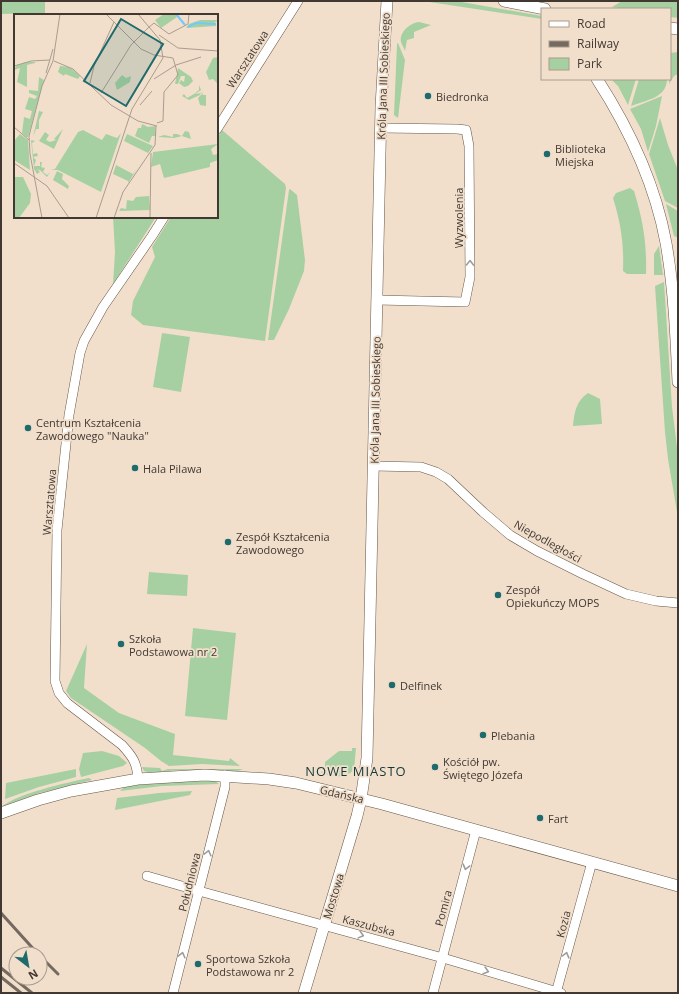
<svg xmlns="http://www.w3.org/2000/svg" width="679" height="994" font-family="'Open Sans',sans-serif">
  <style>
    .green { fill: #a7d0a2 }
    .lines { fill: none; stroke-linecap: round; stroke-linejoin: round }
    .minor-casing { stroke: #665646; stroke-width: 10 }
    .tertiary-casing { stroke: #665646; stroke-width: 12 }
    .minor { stroke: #fff; stroke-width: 9 }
    .tertiary { stroke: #fff; stroke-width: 11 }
    .rail { stroke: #756a5f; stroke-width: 3 }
    .oneway { stroke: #a09c98 }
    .poi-dot { fill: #1e6a6c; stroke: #f1dfcc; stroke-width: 1.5 }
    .labels { text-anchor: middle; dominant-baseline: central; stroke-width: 3.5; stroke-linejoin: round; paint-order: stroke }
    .street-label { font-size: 11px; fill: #403831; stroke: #f1dfcc }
    .poi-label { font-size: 11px; fill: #403831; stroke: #f1dfcc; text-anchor: start }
    .quarter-label { font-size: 13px; letter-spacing: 1px; fill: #143737; stroke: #f1dfcc }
    .inset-river { fill: none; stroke: #75c8f9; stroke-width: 2 }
    .inset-road { fill: none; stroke: #aa9c8e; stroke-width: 1 }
    .view { fill: #1e6a6c; fill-opacity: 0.15; stroke: #1e6a6c; stroke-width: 2 }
    .inset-edge { fill: none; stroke: #403831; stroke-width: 2 }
  </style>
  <rect width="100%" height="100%" fill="#f1dfcc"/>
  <g class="green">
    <polygon points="1,1 45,1 45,13 1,14"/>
    <polygon points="423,1 456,1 542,16 542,19"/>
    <polygon points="622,1 678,1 678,18 670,17 670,9 626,9 612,7"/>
    <path d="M419,22L431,25L414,32V38L407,40L405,51C404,48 402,45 401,42C399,32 410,23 419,22Z"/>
    <polygon points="398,43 405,60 398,118 394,115 397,44"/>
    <polygon points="678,52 678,74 674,76 669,84 670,53"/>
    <polygon points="611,79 636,79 628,105 618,86"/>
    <path d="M639,79H667C667,98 646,100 631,106Z"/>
    <polygon points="662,96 656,126 648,152 641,129 630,109"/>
    <polygon points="660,118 668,145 678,170 678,208 665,201 649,154"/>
    <polygon points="222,130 285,184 286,188 265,341 143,325 131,315 133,301 155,257 152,247 171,217 217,217 217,139"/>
    <path d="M630,188L634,191C643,220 647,244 646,274H627L623,271C624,244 621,224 613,198L616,193Z"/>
    <polygon points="290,189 297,195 305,260 304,271 289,309 274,340 268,340 289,190"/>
    <polygon points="666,204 678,211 678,238 674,236"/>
    <polygon points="113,217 156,217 113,284 115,252"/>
    <polygon points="659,246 663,275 654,275 654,254"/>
    <polygon points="664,282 672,407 678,455 678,518 668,459 665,432 655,286"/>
    <polygon points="162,333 190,337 181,392 153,387"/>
    <path d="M588,393L600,399L602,424L573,426C574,413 576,401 588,393Z"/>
    <polygon points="149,572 188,575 187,596 147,594"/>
    <polygon points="193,628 236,633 227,720 185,716"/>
    <polygon points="87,644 84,688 119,713 175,734 173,755 229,761 230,758 240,766 202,764 169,766 161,761 145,748 71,698 66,691"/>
    <path d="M352,748H356L354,770C344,779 333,777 321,773L322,771H325V762L339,751H352Z"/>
    <polygon points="102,751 119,756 127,763 123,766 81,777 79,769 83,753"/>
    <polygon points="142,767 160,768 162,771 168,769 243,769 238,771 178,770 151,773 144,771"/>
    <polygon points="76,769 76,777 39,787 5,799 6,783"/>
    <path d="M89,778L92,780L40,793L1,807C19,793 65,783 89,778Z"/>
    <polygon points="215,781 219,784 162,786 120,791 124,787 138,785 171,782"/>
    <polygon points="192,791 190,795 115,810 117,798 159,793"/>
  </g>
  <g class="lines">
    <defs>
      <g id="minor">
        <polyline points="217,129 298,1"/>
        <polyline points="377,300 465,302 470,277 469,146 466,130 457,129 381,128"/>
        <polyline points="374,466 421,467 436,472 448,479 483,512 510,535 537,551 583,574 626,594 656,601 678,603"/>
        <path d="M138,779C137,763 133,757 122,745L67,703L59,693L55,681L57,530L69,415L80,353L84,341L103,307L152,236L164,217"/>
        <polyline points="147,876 199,891 443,958 561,993"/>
        <polyline points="173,993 225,787 225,775"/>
        <polyline points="433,993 476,830"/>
        <polyline points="556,993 592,862"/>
      </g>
      <g id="tertiary">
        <polyline points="504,1 545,9"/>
        <polyline points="670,28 678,29"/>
        <path d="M597,79C630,130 655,183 666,243C674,289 676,336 678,382"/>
        <polyline points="1,813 38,800 71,791 138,779 205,775 269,779 296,783 382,804 678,886"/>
        <polyline points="304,993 357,816 361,799 367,758 381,107 387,1"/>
      </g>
    </defs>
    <use href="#minor" class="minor-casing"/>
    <use href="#tertiary" class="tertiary-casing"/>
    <use href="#minor" class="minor"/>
    <use href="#tertiary" class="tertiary"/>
    <g class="rail">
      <polyline points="1,913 38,954"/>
      <polyline points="40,956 58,974"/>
      <polyline points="1,968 32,993"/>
      <polyline points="1,977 21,993"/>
    </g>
  </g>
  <defs><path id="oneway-chevron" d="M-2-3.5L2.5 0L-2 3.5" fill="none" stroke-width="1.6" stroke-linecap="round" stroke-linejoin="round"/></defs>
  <g class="oneway">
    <use href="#oneway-chevron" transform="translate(470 263) rotate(-89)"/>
    <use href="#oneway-chevron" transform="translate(208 853) rotate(-76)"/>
    <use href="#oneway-chevron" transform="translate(466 867) rotate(105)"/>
    <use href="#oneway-chevron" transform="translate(361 935) rotate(15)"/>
    <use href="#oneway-chevron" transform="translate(182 955) rotate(-76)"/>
    <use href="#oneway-chevron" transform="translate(566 955) rotate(-75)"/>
    <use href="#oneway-chevron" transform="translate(486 971) rotate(17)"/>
  </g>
  <g class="poi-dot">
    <circle cx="428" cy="96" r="4"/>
    <circle cx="547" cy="154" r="4"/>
    <circle cx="28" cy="428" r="4"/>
    <circle cx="135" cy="468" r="4"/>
    <circle cx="228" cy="542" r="4"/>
    <circle cx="498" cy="595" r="4"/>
    <circle cx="121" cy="644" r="4"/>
    <circle cx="392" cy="685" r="4"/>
    <circle cx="483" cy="735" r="4"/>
    <circle cx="435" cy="767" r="4"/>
    <circle cx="540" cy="818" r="4"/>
    <circle cx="198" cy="964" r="4"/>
  </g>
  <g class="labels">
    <g class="street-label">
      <text transform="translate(247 59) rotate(-57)">Warsztatowa</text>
      <text transform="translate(383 76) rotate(-88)">Króla Jana III Sobieskiego</text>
      <text transform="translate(458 218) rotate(-90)">Wyzwolenia</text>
      <text transform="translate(375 400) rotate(-89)">Króla Jana III Sobieskiego</text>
      <text transform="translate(49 502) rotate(-85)">Warsztatowa</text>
      <text transform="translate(548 541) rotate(29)">Niepodległości</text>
      <text transform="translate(342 794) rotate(13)">Gdańska</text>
      <text transform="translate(189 882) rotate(-76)">Południowa</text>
      <text transform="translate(333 896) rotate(-73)">Mostowa</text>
      <text transform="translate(443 908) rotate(-75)">Pomira</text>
      <text transform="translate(563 924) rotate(-75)">Kozia</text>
      <text transform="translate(369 925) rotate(15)">Kaszubska</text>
    </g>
    <g class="poi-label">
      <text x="436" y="96">Biedronka</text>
      <text x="555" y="148">Biblioteka<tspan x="555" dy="13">Miejska</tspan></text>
      <text x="36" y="422">Centrum Kształcenia<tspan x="36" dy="13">Zawodowego "Nauka"</tspan></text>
      <text x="143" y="468">Hala Pilawa</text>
      <text x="236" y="536">Zespół Kształcenia<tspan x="236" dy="13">Zawodowego</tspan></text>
      <text x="506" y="589">Zespół<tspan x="506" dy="13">Opiekuńczy MOPS</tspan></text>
      <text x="129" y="638">Szkoła<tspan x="129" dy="13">Podstawowa nr 2</tspan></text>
      <text x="400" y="685">Delfinek</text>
      <text x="491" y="735">Plebania</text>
      <text x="443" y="761">Kościół pw.<tspan x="443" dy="13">Świętego Józefa</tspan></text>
      <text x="548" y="818">Fart</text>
      <text x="206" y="958">Sportowa Szkoła<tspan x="206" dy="13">Podstawowa nr 2</tspan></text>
    </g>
    <g class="quarter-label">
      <text x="356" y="771">NOWE MIASTO</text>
    </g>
  </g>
  <g transform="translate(14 14)">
    <rect width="204" height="204" fill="#f1dfcc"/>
    <path d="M150,0H161L163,3L147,14L141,6ZM186,6H202L204,7L201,8L202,12L172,14L175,10ZM204,43V70L199,65L195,66L192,58L199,44ZM12,48H21V49L13,51V73L3,68L6,54L0,56L2,52ZM46,52H47L54,53L58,55L66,62L64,65L51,60L50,62L44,58ZM164,54L177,63L179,67L174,72L170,73L165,69L167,66L170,68L171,62H167L164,70H161ZM108,61L112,64L117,62L116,68L103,76L101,69ZM25,63L30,66L14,123H12L8,119L10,103L16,105L18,97L11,95L15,83L21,85L23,82L15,79V76L24,77ZM185,71L189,81H192V92L186,91L184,84L188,80L187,76L181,80L187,79L186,81L175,86L168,82L170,80L173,84L180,80L185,76ZM25,97L29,98L25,106V115H22L19,123ZM128,110L134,113L141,112L142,122H138L135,129L121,122L124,114H127ZM49,115L40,135L25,127L31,118L35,121L32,126L36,128L42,126L40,125ZM69,116L88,126L92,120L103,124L107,119L87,178L44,156H37L41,155L64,118ZM171,117L175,118L177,125L168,122L160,124L144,123L150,121L159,123V120H163L168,122ZM6,120L14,126L16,156L0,146V127ZM113,120L139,132L134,139L110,127ZM17,126L21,127L18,129L19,140L23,139L24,142L19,143L22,146L20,152H26V148H28L27,153L31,154L29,158L33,161L36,158L33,163L27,157L23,155L26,158L23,160L20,155ZM204,130L197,135L199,141L204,140V146L196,149V153L150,164L146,150L137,153L139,138ZM102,151L119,160L123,155L114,169V167L99,160ZM43,157L49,160L48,165L55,172L54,175L39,166ZM0,163H9L17,180L16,189L5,204H0ZM135,182L136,196L105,197L107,194L112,195L113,186L119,187L122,183Z" fill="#a7d0a2"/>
    <path class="inset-river" d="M162,0L171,11M174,13L182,9L202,10"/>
    <path class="inset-road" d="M92,0L127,35L140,41L159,44M145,21L164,34L204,37M40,47L59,55L97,91L124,107L143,112M0,52L17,47L36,46M32,59L39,35M140,65L162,51L187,43M76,69L80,52L100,8M87,79L117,31L134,14L140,9L155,20L174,10L175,0M126,91L138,77M143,109L149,107L150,78L164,61L159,44M0,113L15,126M0,149L33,172L55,204M28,204L16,140L15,122L28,72L39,47L46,0M82,204L118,95L149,44L146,26L124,0M100,204L109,178L141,131L142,112M136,204L137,139"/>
    <path class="view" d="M107,5L149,30L112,92L70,67Z"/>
    <rect width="204" height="204" class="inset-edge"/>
  </g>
  <rect width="679" height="994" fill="none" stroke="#403831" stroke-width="4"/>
  <rect x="541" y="8" width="130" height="72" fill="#f1dfcc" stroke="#aa9c8e"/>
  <rect x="549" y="21" width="20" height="6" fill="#ffffff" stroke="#aa9c8e"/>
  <text x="577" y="28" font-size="12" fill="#403831">Road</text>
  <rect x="549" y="41" width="20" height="6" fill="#756a5f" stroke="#aa9c8e"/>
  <text x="577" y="48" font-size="12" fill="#403831">Railway</text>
  <rect x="549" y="58" width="20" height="12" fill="#a7d0a2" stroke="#aa9c8e"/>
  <text x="577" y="68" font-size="12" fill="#403831">Park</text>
  <g transform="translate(28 966) rotate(149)"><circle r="19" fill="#f1dfcc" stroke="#aa9c8e"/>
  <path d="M0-3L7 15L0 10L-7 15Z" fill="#1e6a6c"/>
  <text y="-6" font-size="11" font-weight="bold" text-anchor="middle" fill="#403831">N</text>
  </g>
</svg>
